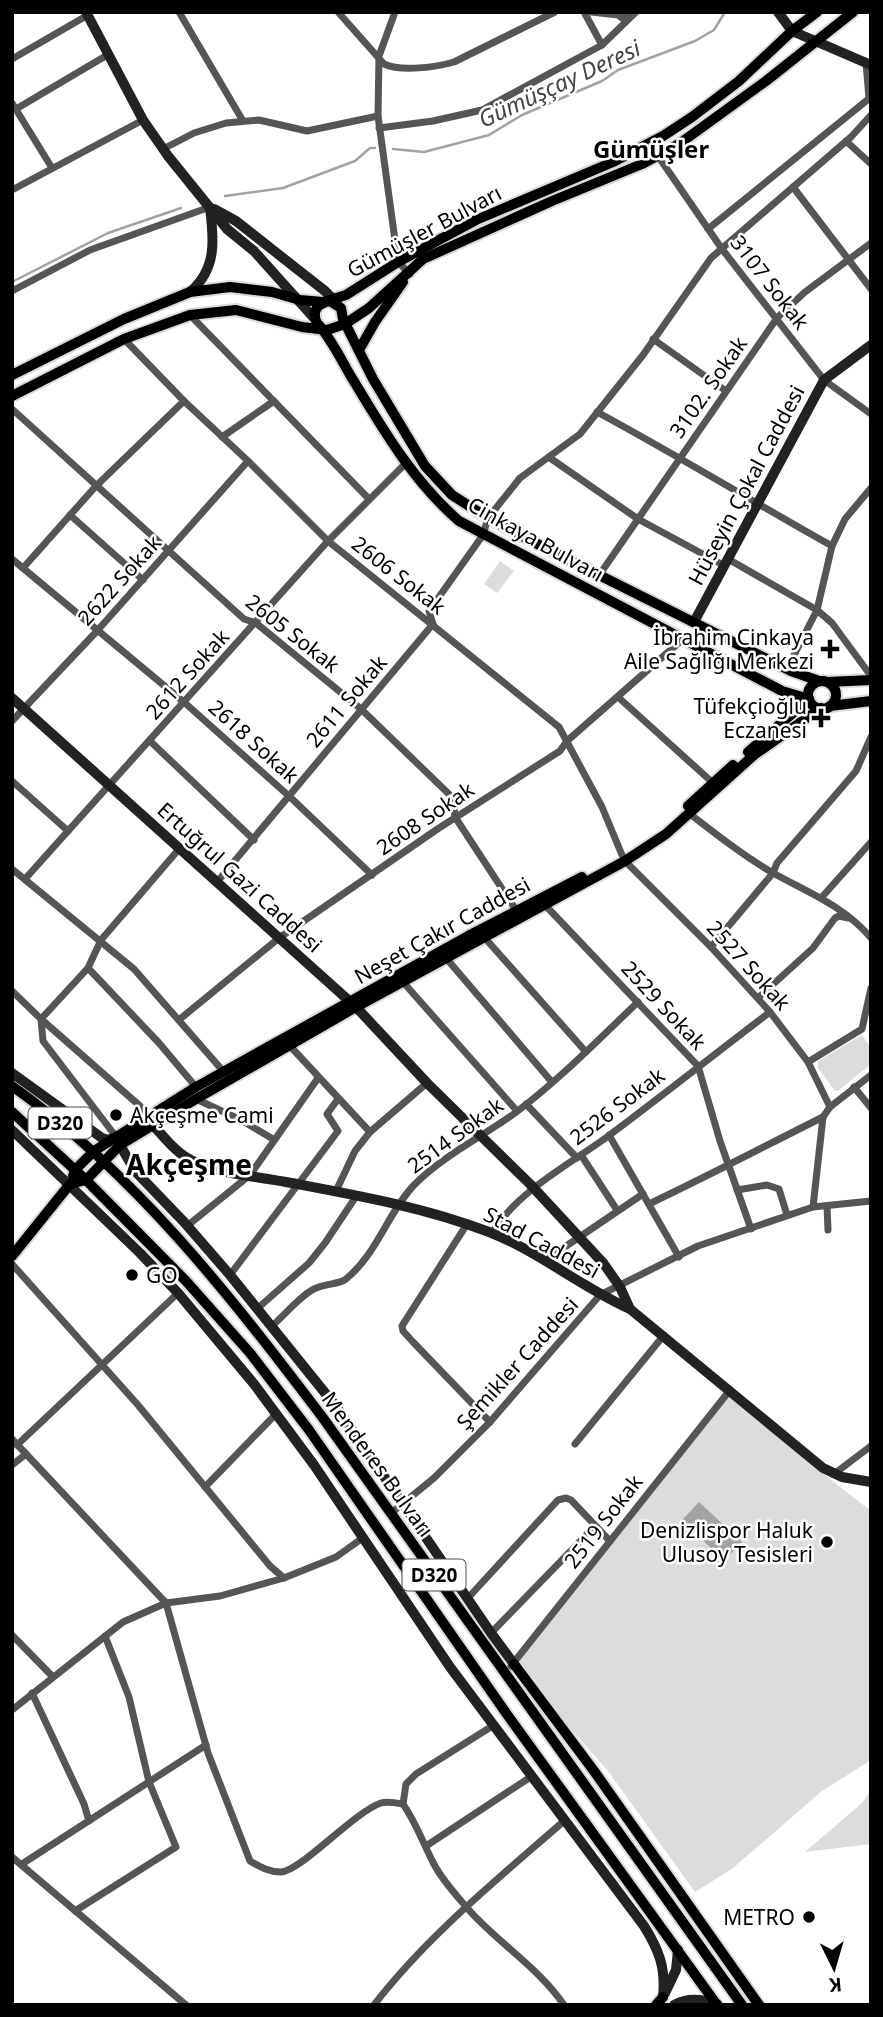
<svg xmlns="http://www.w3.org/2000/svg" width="883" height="2017" font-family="'Noto Sans',sans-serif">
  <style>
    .green { fill: #dcdcdc }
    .water { fill: #a3a3a3 }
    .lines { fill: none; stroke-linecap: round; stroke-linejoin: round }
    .stream { stroke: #a3a3a3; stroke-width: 2.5 }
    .primary-casing { stroke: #dbdbdb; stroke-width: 14 }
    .street { stroke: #555; stroke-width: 7 }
    .secondary { stroke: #222; stroke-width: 10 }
    .primary { stroke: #000; stroke-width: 10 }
    .poi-dot { fill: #000; stroke: #fff; stroke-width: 2.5 }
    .labels { text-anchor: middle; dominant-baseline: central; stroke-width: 5; stroke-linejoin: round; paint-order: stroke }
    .shield { fill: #fff; stroke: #4c4c4c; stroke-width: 2 }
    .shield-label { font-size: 19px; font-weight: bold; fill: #000 }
    .street-label { font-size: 21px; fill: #000; stroke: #fff }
    .poi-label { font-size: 21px; fill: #000; stroke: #fff; text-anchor: end }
    .water-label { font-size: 23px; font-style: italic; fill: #444; stroke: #fff }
    .quarter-label { font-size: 24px; font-weight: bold; fill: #000; stroke: #fff }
    .district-label { font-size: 28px; font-weight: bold; fill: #000; stroke: #fff }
  </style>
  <rect width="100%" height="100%" fill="#fff"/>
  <g class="green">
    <polygon points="500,561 514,571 497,593 484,584"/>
    <polygon points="862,1035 871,1048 871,1064 838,1091 835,1091 818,1068 818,1061"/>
    <polygon points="730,1390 826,1476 871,1511 871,1757 868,1762 822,1791 733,1868 695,1892 608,1771 514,1664"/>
    <polygon points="871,1790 871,1844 805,1852 862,1803"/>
  </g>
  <polygon class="water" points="699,1502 742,1542 724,1561 682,1520"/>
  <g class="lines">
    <g class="stream">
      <polyline points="393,149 424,152 489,135 522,115 602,81 618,70 695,41 714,30 725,12"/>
      <polyline points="225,196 283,188 355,161 370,148 375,148"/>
      <polyline points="12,282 108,233 181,208"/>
    </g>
    <defs>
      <g id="primary">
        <polyline points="359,350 375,322 403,282"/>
        <polyline points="12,375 124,319 190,292 230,287 272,292 300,300 323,302 346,295 398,262 476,220 613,162 663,136 692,117 739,81 792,31 817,12"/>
        <polyline points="12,396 124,339 190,315 236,310 302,327 327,330 345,324 369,308 423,259 552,201 642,164 679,144 766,81 853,12"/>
        <circle cx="822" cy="695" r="14"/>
        <polyline points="828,682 871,680"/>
        <path d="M809,699L782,691L459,521C415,483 385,433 355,383C343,364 332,339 317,323C311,311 318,303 330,301L341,308L343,319L373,379L425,466L452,495L488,518L547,549L791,671L819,681"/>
        <polyline points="830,706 871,701"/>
        <polyline points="748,752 809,699"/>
        <polyline points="688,806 733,765"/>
        <path d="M12,1086C136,1174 232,1298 323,1418L742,2005"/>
        <polyline points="12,1112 86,1180 186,1281 250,1353 309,1430 506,1713 717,2005"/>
        <polyline points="73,1176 75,1170 94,1151 196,1087 468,936 582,877"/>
        <polyline points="12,1256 70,1184 86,1180 120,1145 196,1099 356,1007 625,861 666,834 754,755 821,708"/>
        <polyline points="514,1664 594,1771 759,2005"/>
        <polyline points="656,2005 663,1997"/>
      </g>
    </defs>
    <use href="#primary" class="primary-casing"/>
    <g class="street">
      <polyline points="179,12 243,121"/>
      <path d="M338,12L384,64C401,72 437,67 454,62L555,12"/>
      <polyline points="395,12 379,56 378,116 398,262 410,274"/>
      <polyline points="584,12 602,45"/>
      <polyline points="591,12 618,15 626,21 626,12"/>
      <polyline points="12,59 88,15"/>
      <polyline points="866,63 869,98"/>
      <polyline points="12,103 52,168"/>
      <polyline points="16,109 109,54"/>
      <polyline points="379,128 433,121 482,110 602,45 636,12"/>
      <polyline points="846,141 871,164"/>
      <polyline points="163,149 194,133 226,123 259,120 307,131 378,116"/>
      <polyline points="658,156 722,249 824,380 871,414"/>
      <polyline points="793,187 871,289"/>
      <polyline points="12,190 143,120"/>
      <polyline points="708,229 871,97"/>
      <polyline points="12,291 90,250 210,207"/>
      <polyline points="190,315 369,499"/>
      <polyline points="124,339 184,401 248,461 328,541 559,727 602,807 622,855"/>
      <polyline points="653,339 726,391"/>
      <polyline points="12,409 244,619 256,623 361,709 453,798 455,817 516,910"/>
      <path d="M597,412C677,455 753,502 832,546"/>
      <polyline points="222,437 274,401"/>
      <polyline points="550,458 638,519 725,566"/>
      <polyline points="70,515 143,580"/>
      <polyline points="12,559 185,703 290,797 372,875"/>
      <polyline points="728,559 817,610 832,623 871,676"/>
      <polyline points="23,568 96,486 184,401"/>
      <polyline points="600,574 777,318 805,292 871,243"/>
      <polyline points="787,669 817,610 832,546 845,519 871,488"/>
      <polyline points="618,697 713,783"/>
      <polyline points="12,721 97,631 248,461"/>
      <polyline points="150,741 254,840"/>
      <polyline points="12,781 68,831"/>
      <path d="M690,814C717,835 744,856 773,873C809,893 844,906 871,938"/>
      <polyline points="625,861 711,947 770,1012 808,1062 830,1107"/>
      <polyline points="12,869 134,969 223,1071"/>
      <polyline points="25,879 328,541 406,463"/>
      <polyline points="217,882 433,624 429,611 483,535 488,518 520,478 580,434 643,355 711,258 851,137 871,115"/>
      <polyline points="822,897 871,842"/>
      <polyline points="545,905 698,1066 720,1141 751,1229"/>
      <polyline points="484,937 586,1052"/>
      <polyline points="711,947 773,873 777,863 856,771 871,737"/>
      <polyline points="446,958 551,1081"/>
      <polyline points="88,968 159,1043 196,1087"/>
      <polyline points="403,982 517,1111"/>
      <polyline points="12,991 41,1019 43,1041 117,1138"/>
      <polyline points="758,998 813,948 835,918 839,916 848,918"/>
      <polyline points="180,1019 279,938 439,828 560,751 567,741 683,639"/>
      <polyline points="290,1046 370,1132"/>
      <polyline points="808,1062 862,1029 871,988"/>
      <polyline points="854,1087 871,1108"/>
      <polyline points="196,1099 241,1120 273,1139"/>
      <polyline points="526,1104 577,1158"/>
      <polyline points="149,1118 140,1106 41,1019 88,968 101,940 179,849"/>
      <polyline points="609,1135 679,1257"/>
      <polyline points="581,1155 617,1210"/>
      <polyline points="737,1190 767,1185 779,1189 787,1215"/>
      <polyline points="336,1191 355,1151 370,1132 427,1083"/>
      <path d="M649,1204C708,1176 765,1146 823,1117"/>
      <polyline points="827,1206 828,1230"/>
      <polyline points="813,1207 871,1201"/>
      <polyline points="467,1224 402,1326 403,1331 413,1342 490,1422"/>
      <polyline points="187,1226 250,1175 318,1078"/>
      <path d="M492,1233C518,1191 567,1166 607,1137C662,1096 716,1053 770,1012"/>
      <polyline points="544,1261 643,1194"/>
      <polyline points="12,1264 138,1405 270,1566 284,1578"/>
      <polyline points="230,1275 338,1131 327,1114 338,1099"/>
      <polyline points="258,1308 309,1263 325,1243 357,1195"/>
      <path d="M272,1326C285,1315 297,1299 312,1290C323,1283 339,1285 346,1279C377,1254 388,1212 415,1184C444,1155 482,1137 515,1113C558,1081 599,1039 638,1002"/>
      <path d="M12,1439L166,1603L208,1753L250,1861C260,1867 269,1872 281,1872C301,1871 354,1812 381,1803C387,1801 397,1803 403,1804C417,1824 424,1846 435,1866C443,1881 457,1896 468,1909C498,1943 539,1968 564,2005"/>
      <polyline points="575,1444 664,1335"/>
      <polyline points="17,1445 178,1293"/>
      <polyline points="12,1465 26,1454"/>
      <polyline points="834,1474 871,1446"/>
      <polyline points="205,1487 275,1415"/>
      <polyline points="390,1514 434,1478 490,1422 600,1295 698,1246 813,1207 823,1117 830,1107 871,1075"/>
      <polyline points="467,1599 558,1500 566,1498 571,1500 610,1541"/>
      <polyline points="491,1633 595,1526"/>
      <polyline points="12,1635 53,1677"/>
      <polyline points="511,1666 730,1390"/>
      <polyline points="32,1693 84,1804 89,1821"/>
      <polyline points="12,1710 123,1622 166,1603 220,1596 284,1578 336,1557 364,1537"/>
      <polyline points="403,1804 406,1784 416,1774 494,1725"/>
      <polyline points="426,1846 532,1776"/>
      <polyline points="12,1857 186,2005"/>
      <polyline points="22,1864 206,1745"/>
      <polyline points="75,1911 176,1847 149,1782 129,1697 105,1636"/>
      <path d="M374,2005C427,1936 499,1878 564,1821"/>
    </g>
    <g class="secondary">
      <polyline points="86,12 143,120 168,156 227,229 254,251 314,318"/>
      <polyline points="778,12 792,31 871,65"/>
      <polyline points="214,209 236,221 325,291 337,303"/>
      <path d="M190,292C217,269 214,240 210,208"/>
      <polyline points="694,622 824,380 871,345"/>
      <polyline points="12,698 356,1007 427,1083 530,1184 604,1264 620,1287 630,1309"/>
      <polyline points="12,1073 102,1138 108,1140 116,1137"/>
      <path d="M153,1125C165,1138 177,1154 193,1161C222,1175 255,1176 286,1182C355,1195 424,1207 489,1232C538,1251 581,1287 630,1309L823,1468L842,1477L871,1482"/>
      <path d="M12,1130L140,1253L178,1293L254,1384L314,1465L450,1667L644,1926C659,1950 666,1968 663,1997"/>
      <polyline points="120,1145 135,1171 184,1222 230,1275 338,1409 491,1633 514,1664"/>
      <polyline points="665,1993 676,1970 678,1950"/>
      <path d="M674,2005C688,1997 703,1999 717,2004"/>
    </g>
    <use href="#primary" class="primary"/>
  </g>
  <g class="poi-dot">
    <path d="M826.5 638.5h7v7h7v7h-7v7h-7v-7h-7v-7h7z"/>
    <path d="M817.5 707.5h7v7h7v7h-7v7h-7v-7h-7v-7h7z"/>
    <circle cx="116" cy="1115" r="7"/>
    <circle cx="132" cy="1275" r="7"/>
    <circle cx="827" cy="1542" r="7"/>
    <circle cx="809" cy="1917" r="7"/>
  </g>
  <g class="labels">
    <g class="shield">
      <rect x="28.5" y="1107.5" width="63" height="31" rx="5"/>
      <rect x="402.5" y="1559.5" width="63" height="31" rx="5"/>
    </g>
    <g class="shield-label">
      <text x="60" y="1123">D320</text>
      <text x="434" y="1575">D320</text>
    </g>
    <g class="street-label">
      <text transform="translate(424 231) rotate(-28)">Gümüşler Bulvarı</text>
      <text transform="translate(770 282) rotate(52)">3107 Sokak</text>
      <text transform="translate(708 387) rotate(-55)">3102. Sokak</text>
      <text transform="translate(746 485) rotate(-62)">Hüseyin Çokal Caddesi</text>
      <text transform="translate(536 539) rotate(29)">Cinkaya Bulvarı</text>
      <text transform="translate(399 575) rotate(38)">2606 Sokak</text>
      <text transform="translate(119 580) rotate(-48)">2622 Sokak</text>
      <text transform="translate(293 633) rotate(38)">2605 Sokak</text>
      <text transform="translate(187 674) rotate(-48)">2612 Sokak</text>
      <text transform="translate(346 701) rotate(-50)">2611 Sokak</text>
      <text transform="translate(254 741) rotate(42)">2618 Sokak</text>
      <text transform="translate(425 818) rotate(-34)">2608 Sokak</text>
      <text transform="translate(240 877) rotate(42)">Ertuğrul Gazi Caddesi</text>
      <text transform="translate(442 930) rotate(-29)">Neşet Çakır Caddesi</text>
      <text transform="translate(749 965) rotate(48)">2527 Sokak</text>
      <text transform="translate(664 1005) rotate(47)">2529 Sokak</text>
      <text transform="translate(617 1106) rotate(-37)">2526 Sokak</text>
      <text transform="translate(455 1135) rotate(-36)">2514 Sokak</text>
      <text transform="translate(542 1242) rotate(28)">Stad Caddesi</text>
      <text transform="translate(517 1363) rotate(-48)">Şemikler Caddesi</text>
      <text transform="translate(378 1464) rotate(54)">Menderes Bulvarı</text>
      <text transform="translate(603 1521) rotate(-52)">2519 Sokak</text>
    </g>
    <g class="poi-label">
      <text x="814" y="637">İbrahim Cinkaya<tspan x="814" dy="24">Aile Sağlığı Merkezi</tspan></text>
      <text x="807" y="706">Tüfekçioğlu<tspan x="807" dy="24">Eczanesi</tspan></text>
      <text x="130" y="1115" text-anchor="start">Akçeşme Cami</text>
      <text x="146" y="1275" text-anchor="start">GO</text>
      <text x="813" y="1530">Denizlispor Haluk<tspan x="813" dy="24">Ulusoy Tesisleri</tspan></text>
      <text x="795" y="1917">METRO</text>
    </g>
    <g class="water-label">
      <text transform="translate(559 83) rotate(-25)">Gümüşçay Deresi</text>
    </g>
    <g class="quarter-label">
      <text x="651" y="148">Gümüşler</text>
    </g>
    <g class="district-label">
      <text x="189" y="1164">Akçeşme</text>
    </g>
  </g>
  <rect width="883" height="2017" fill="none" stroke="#000000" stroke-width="28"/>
  <g transform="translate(834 1968) rotate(175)" stroke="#ffffff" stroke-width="5" paint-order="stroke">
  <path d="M0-5L12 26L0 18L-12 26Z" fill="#000000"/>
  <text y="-10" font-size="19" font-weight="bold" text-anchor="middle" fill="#000000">K</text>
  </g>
</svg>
